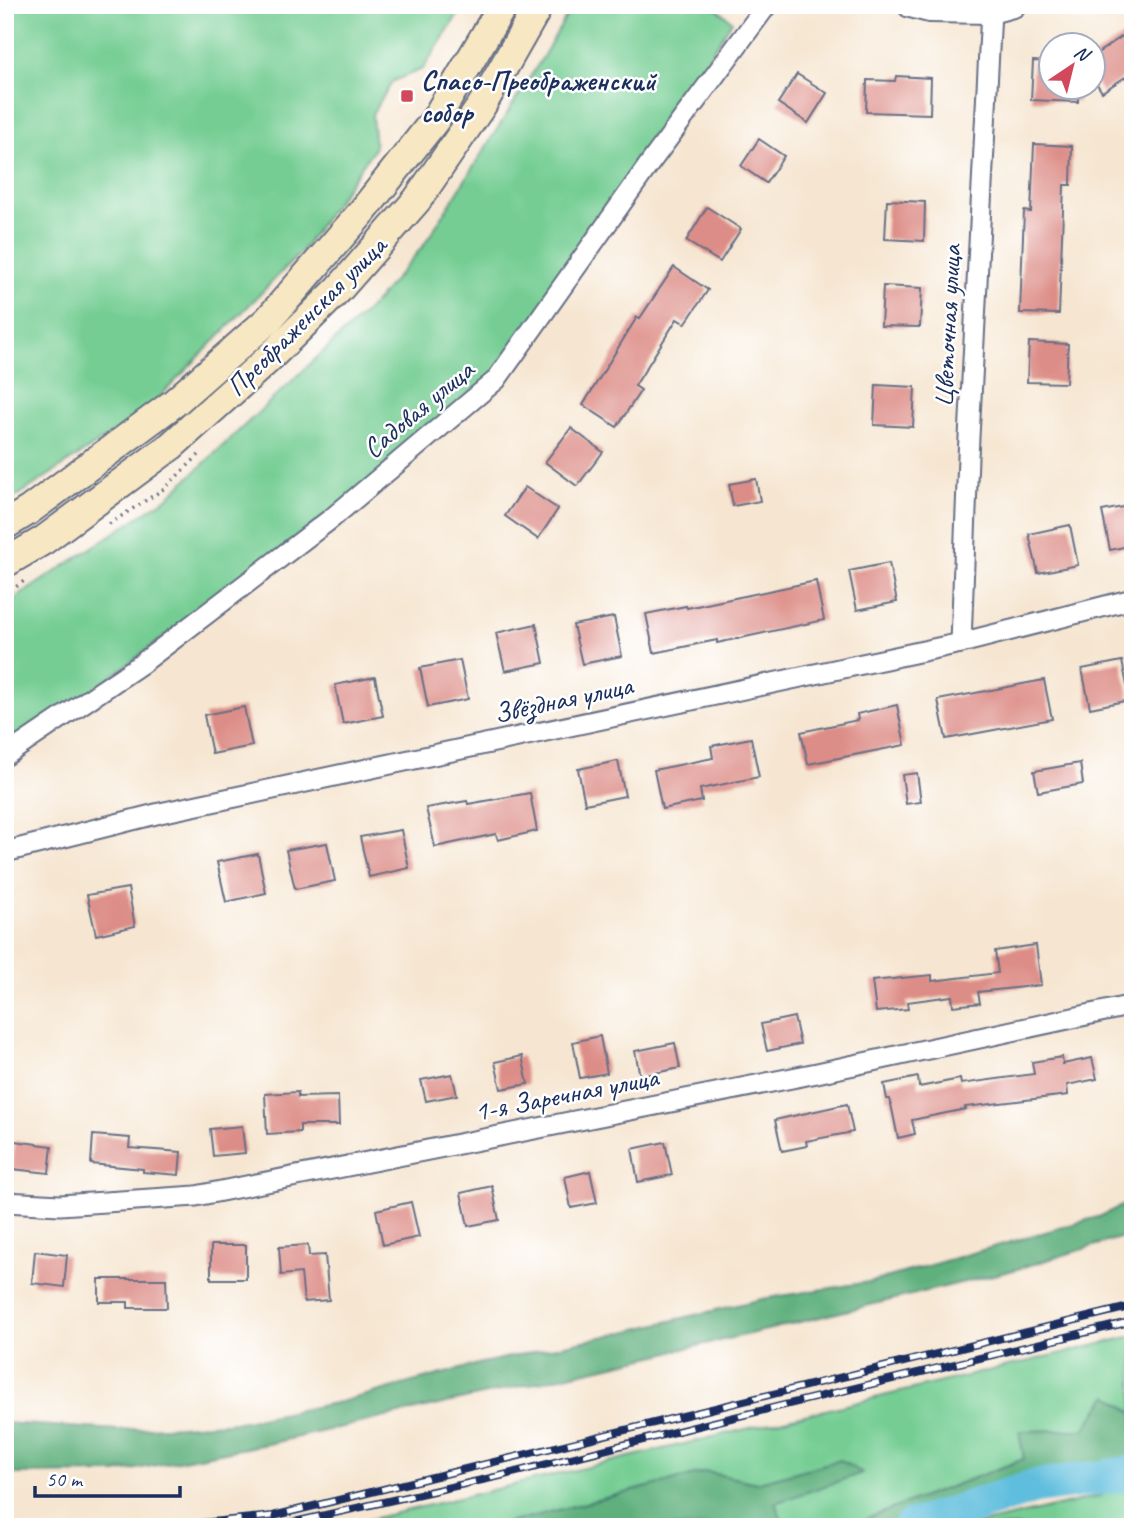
<svg xmlns="http://www.w3.org/2000/svg" width="1138" height="1532" font-family="Caveat,sans-serif">
  <style>
    .green { fill: #74cd93; stroke: #487e78; stroke-width: 2 }
    .forest { fill: #5fb07d; stroke: #3d706e; stroke-width: 2 }
    .lines { fill: none; stroke-linecap: round; stroke-linejoin: round }
    .river { stroke: #5ebedd; stroke-width: 35 }
    .building { fill: #dd8d87 }
    .minor-casing { stroke: #686f86; stroke-width: 23 }
    .tertiary-casing { stroke: #686f86; stroke-width: 28 }
    .secondary-casing { stroke: #686f86; stroke-width: 32 }
    .path { stroke: #686f86; stroke-width: 3.5; stroke-dasharray: 2 5; stroke-linecap: butt }
    .minor { stroke: #fff; stroke-width: 19 }
    .tertiary { stroke: #fff; stroke-width: 24 }
    .secondary { stroke: #f7e8c3; stroke-width: 28 }
    .rail-casing { stroke: #1b2f5e; stroke-width: 8 }
    .rail { stroke: #fff; stroke-width: 5; stroke-dasharray: 16; stroke-linecap: butt }
    .poi-dot { fill: #d1495b; stroke: #fff; stroke-width: 2.5 }
    .labels { text-anchor: middle; dominant-baseline: central; stroke-width: 5; stroke-linejoin: round; paint-order: stroke }
    .poi-label { font-size: 28px; font-weight: bold; fill: #1b2f5e; stroke: #fff; text-anchor: start }
    .street-label { font-size: 28px; fill: #1b2f5e; stroke: #fff }
  </style>
  <rect width="100%" height="100%" fill="#fff"/>
  <filter id="ink" filterUnits="userSpaceOnUse"><feTurbulence type="fractalNoise" baseFrequency=".0143" numOctaves="2"/><feDisplacementMap in="SourceGraphic" scale="14" xChannelSelector="R" yChannelSelector="G"/><feConvolveMatrix kernelMatrix="1 2 1 2 8 2 1 2 1" color-interpolation-filters="sRGB"/></filter>
  <filter id="wash" filterUnits="userSpaceOnUse"><feTurbulence type="fractalNoise" baseFrequency=".00686" numOctaves="4" result="noise"/><feDisplacementMap in="SourceGraphic" scale="28" xChannelSelector="R" yChannelSelector="G"/><feGaussianBlur stdDeviation="1.57" result="paint"/><feColorMatrix in="noise" values="0 0 0 0 0 0 0 0 0 0 0 0 0 0 0 0 0 1.4 0 .05"/><feComposite in="paint" operator="in"/></filter>
  <g filter="url(#wash)">
    <rect width="100%" height="100%" fill="#f6e6d1"/>
    <g class="green">
      <polygon points="5,5 464,5 423,69 393,81 372,114 375,147 301,252 146,411 5,504"/>
      <polygon points="573,5 712,5 732,21 558,293 484,389 417,448 5,756 5,605 167,498 373,305 424,245 544,55"/>
      <polygon points="1133,1336 1133,1413 1108,1395 1084,1430 1020,1431 1024,1459 868,1518 860,1527 782,1527 783,1522 774,1503 861,1473 840,1460 756,1483 707,1472 492,1527 338,1527"/>
      <polygon points="1117,1483 1133,1492 1133,1527 968,1527 1100,1496"/>
    </g>
    <g class="forest">
      <polygon points="1133,1200 1133,1234 1014,1270 771,1329 272,1443 115,1473 5,1474 5,1423 119,1430 239,1422 340,1402 482,1363 620,1333 762,1299 875,1281 1101,1216"/>
      <polygon points="1108,1395 1133,1413 1133,1467 1030,1481 907,1523 892,1527 860,1527 868,1518 1024,1459 1019,1431 1084,1430"/>
      <polygon points="840,1460 862,1473 775,1503 783,1522 782,1527 492,1527 707,1472 756,1483"/>
    </g>
    <g class="lines">
      <polyline class="river" points="911,1527 1033,1487 1133,1473"/>
    </g>
    <g id="blocks">
      <g class="building">
        <polygon points="1133,29 1133,72 1102,92 1093,78 1093,56"/>
        <polygon points="1033,61 1051,62 1051,88 1078,88 1078,102 1031,100"/>
        <polygon points="797,74 827,93 808,123 778,103"/>
        <polygon points="896,76 931,78 930,114 866,112 867,80 895,81"/>
        <polygon points="759,139 784,156 766,183 741,166"/>
        <polygon points="1034,144 1072,146 1071,185 1064,185 1059,314 1020,313 1024,211 1031,212"/>
        <polygon points="887,200 925,202 924,241 885,239"/>
        <polygon points="707,207 741,229 720,262 686,241"/>
        <polygon points="674,267 708,290 685,324 677,319 635,386 641,390 617,427 583,405 637,317 640,318"/>
        <polygon points="883,286 922,288 920,327 881,326"/>
        <polygon points="1029,342 1068,344 1066,383 1027,382"/>
        <polygon points="876,385 915,387 913,427 874,425"/>
        <polygon points="571,428 603,452 577,486 545,462"/>
        <polygon points="756,479 760,501 733,506 729,484"/>
        <polygon points="525,487 558,509 538,539 505,516"/>
        <polygon points="1133,505 1133,545 1110,550 1102,511"/>
        <polygon points="1070,525 1078,565 1038,573 1029,534"/>
        <polygon points="889,563 897,602 857,610 849,571"/>
        <polygon points="816,581 824,620 717,643 717,640 654,653 646,614 686,606 687,608"/>
        <polygon points="614,617 622,656 582,664 573,625"/>
        <polygon points="536,624 544,663 505,671 496,633"/>
        <polygon points="460,660 468,699 428,707 420,668"/>
        <polygon points="1122,661 1130,700 1090,708 1082,669"/>
        <polygon points="375,677 383,716 343,724 335,685"/>
        <polygon points="1044,680 1052,719 946,739 938,700"/>
        <polygon points="897,705 905,745 808,764 801,732 858,720 857,714"/>
        <polygon points="244,707 252,746 212,754 204,715"/>
        <polygon points="751,738 759,777 700,789 702,801 662,809 654,770 713,758 711,746"/>
        <polygon points="618,761 625,796 585,804 578,769"/>
        <polygon points="1080,763 1083,784 1038,792 1034,771"/>
        <polygon points="917,773 921,802 906,804 902,775"/>
        <polygon points="530,793 537,831 498,840 496,834 435,847 426,808 467,801 468,804"/>
        <polygon points="401,830 409,868 369,877 360,837"/>
        <polygon points="327,843 335,881 295,889 286,850"/>
        <polygon points="258,854 266,893 226,902 217,862"/>
        <polygon points="128,888 135,926 96,935 87,895"/>
        <polygon points="1036,945 1041,985 978,992 980,1003 953,1006 952,996 907,1002 908,1009 876,1012 872,981 932,975 932,981 998,973 995,951"/>
        <polygon points="794,1017 800,1044 767,1051 761,1024"/>
        <polygon points="600,1036 607,1073 580,1078 573,1042"/>
        <polygon points="675,1043 680,1068 640,1076 635,1051"/>
        <polygon points="522,1056 528,1084 501,1089 495,1062"/>
        <polygon points="1062,1057 1063,1064 1092,1058 1097,1079 1067,1085 1068,1095 965,1107 966,1109 912,1120 915,1134 898,1138 890,1099 887,1099 884,1084 918,1077 919,1087 960,1079 961,1084 1034,1074 1032,1062"/>
        <polygon points="452,1074 457,1095 426,1101 421,1080"/>
        <polygon points="298,1092 298,1097 338,1096 339,1125 300,1125 300,1132 267,1134 265,1094"/>
        <polygon points="847,1104 853,1132 806,1141 807,1146 782,1151 775,1120"/>
        <polygon points="242,1126 245,1153 213,1156 210,1129"/>
        <polygon points="93,1135 130,1138 129,1148 181,1152 179,1175 143,1172 143,1169 91,1164"/>
        <polygon points="15,1141 52,1146 49,1173 12,1169"/>
        <polygon points="665,1142 672,1175 638,1182 632,1149"/>
        <polygon points="590,1171 597,1203 571,1208 565,1177"/>
        <polygon points="492,1186 499,1220 468,1226 461,1193"/>
        <polygon points="411,1202 419,1237 383,1245 376,1210"/>
        <rect x="211" y="1245" width="35" height="34"/>
        <polygon points="308,1245 309,1256 325,1255 329,1300 304,1302 301,1273 281,1275 279,1247"/>
        <polygon points="35,1251 67,1255 64,1287 32,1283"/>
        <polygon points="99,1279 166,1279 167,1308 128,1308 128,1302 99,1302"/>
      </g>
    </g>
  </g>
  <g filter="url(#ink)">
    <use href="#blocks" fill-opacity="0" stroke="#686f86" stroke-width="2"/>
    <g class="lines">
      <defs>
        <g id="minor">
          <polyline points="961,643 968,457 991,11"/>
          <polyline points="5,756 141,664 332,518 496,380 650,163 767,5"/>
          <polyline points="5,852 160,813 961,643 1133,599"/>
          <polyline points="5,1202 60,1205 196,1196 817,1073 1133,1005"/>
        </g>
        <polyline id="tertiary" points="910,5 929,10 991,11 1013,5"/>
        <g id="secondary">
          <polyline points="5,525 28,511 174,403 268,320 362,212 435,120 503,5"/>
          <polyline points="5,563 44,540 171,446 267,360 339,289 417,200 482,105 539,5"/>
        </g>
      </defs>
      <use href="#minor" class="minor-casing"/>
      <use href="#tertiary" class="tertiary-casing"/>
      <use href="#secondary" class="secondary-casing"/>
      <g class="path">
        <polyline points="109,524 165,488 202,452"/>
        <polyline points="5,595 24,581"/>
      </g>
      <use href="#minor" class="minor"/>
      <use href="#tertiary" class="tertiary"/>
      <use href="#secondary" class="secondary"/>
      <defs>
        <g id="rail">
          <polyline points="161,1527 273,1516 1133,1306"/>
          <polyline points="272,1527 500,1476 710,1423 1133,1321"/>
        </g>
      </defs>
      <use href="#rail" class="rail-casing"/>
      <use href="#rail" class="rail"/>
    </g>
  </g>
  <rect class="poi-dot" x="400" y="89" width="14" height="14" rx="3.5"/>
  <g class="labels">
    <g class="poi-label">
      <text x="421" y="80">Спасо-Преображенский<tspan x="421" dy="32">собор</tspan></text>
    </g>
    <g class="street-label">
      <text transform="translate(306 316) rotate(-45)">Преображенская улица</text>
      <text transform="translate(947 326) rotate(-87)">Цветочная улица</text>
      <text transform="translate(418 409) rotate(-40)">Садовая улица</text>
      <text transform="translate(563 699) rotate(-12)">Звёздная улица</text>
      <text transform="translate(566 1094) rotate(-11)">1-я Заречная улица</text>
    </g>
  </g>
  <rect width="1138" height="1532" fill="none" stroke="#fff" stroke-width="28"/>
  <g transform="translate(1072 66) rotate(35)"><circle r="33" fill="#ffffff" stroke="#a4acbf" stroke-width="2"/>
  <path d="M0-5L12 26L0 18L-12 26Z" fill="#d1495b"/>
  <text y="-10" font-size="19" font-weight="bold" text-anchor="middle" fill="#1b2f5e">N</text>
  </g>
  <path d="M35 1486v10h145v-10" fill="none" stroke="#1b2f5e" stroke-width="3.5"/>
  <text x="46" y="1486" font-size="21" fill="#1b2f5e" stroke="#ffffff" stroke-width="5" paint-order="stroke">50 m</text>
</svg>
